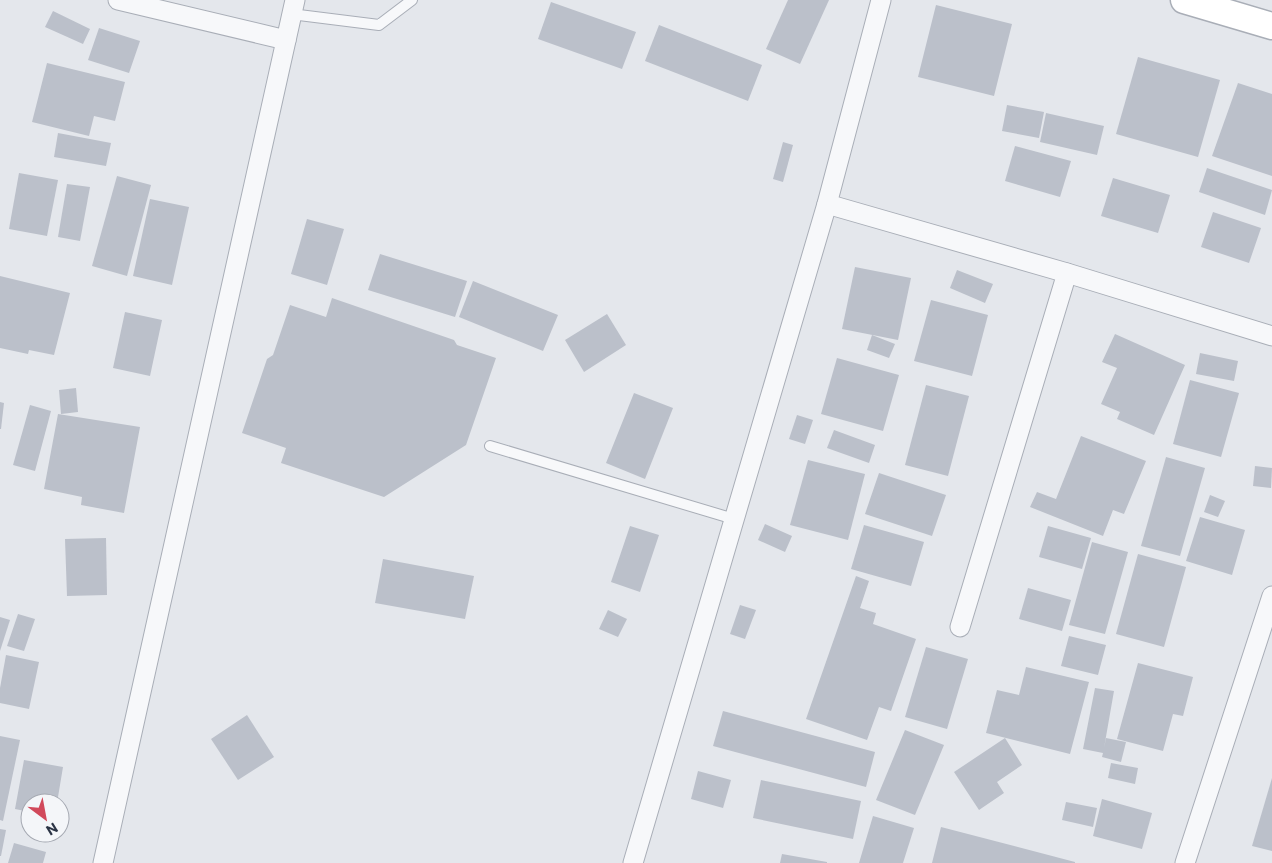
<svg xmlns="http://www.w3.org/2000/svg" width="1272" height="863" font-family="Commissioner,sans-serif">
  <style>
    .building { fill: #bbc0ca }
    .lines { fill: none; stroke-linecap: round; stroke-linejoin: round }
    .lane-casing { stroke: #a9aeb7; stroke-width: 12 }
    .street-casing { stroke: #a9aeb7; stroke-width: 21 }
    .secondary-casing { stroke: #a9aeb7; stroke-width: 29 }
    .lane { stroke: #f7f8fa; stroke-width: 10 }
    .street { stroke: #f7f8fa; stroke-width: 19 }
    .secondary { stroke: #fff; stroke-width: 26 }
  </style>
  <rect width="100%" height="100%" fill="#e4e7ec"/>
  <g class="building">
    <polygon points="788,0 829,0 800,64 766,49"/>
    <polygon points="551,2 636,32 622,69 538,39"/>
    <polygon points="936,5 1012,24 994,96 918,77"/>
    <polygon points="53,11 90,29 83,44 45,27"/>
    <polygon points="659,25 762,65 748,101 645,61"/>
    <polygon points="99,28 140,41 129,73 88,60"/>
    <polygon points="1138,57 1220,80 1198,157 1116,134"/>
    <polygon points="47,63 125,82 115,121 94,116 89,136 32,122"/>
    <polygon points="1238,83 1272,94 1272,176 1212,156"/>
    <polygon points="1007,105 1044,112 1039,138 1002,131"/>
    <polygon points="1046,113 1104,126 1097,155 1040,142"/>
    <polygon points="58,133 111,143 106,166 54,157"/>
    <polygon points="783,142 793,145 783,182 773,179"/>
    <polygon points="1015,146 1071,161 1060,197 1005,181"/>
    <polygon points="1207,168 1272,190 1265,215 1199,192"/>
    <polygon points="19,173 58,180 47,236 9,229"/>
    <polygon points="117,176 151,185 127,276 92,266"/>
    <polygon points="1113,178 1170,195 1158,233 1101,216"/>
    <polygon points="67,184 90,187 80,241 58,237"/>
    <polygon points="150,199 189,207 172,285 133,276"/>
    <polygon points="1213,212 1261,228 1249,263 1201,247"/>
    <polygon points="307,219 344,229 327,285 291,274"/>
    <polygon points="380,254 467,281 455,317 368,290"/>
    <polygon points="855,267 911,278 898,340 842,329"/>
    <polygon points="957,270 993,284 985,303 950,288"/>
    <polygon points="0,276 70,293 54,355 29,350 28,354 0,348"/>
    <polygon points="473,281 558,315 543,351 459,317"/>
    <polygon points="332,298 454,340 457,345 496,358 466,445 384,497 281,463 286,448 242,433 267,359 273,355 290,305 326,317"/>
    <polygon points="931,300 988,315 972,376 914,361"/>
    <polygon points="125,312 162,320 150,376 113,368"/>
    <polygon points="607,314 626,345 584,372 565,340"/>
    <polygon points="1115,334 1185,365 1154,435 1117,419 1120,412 1101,404 1117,368 1102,362"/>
    <polygon points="872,335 895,344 889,358 867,350"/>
    <polygon points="1200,353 1238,361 1234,381 1196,374"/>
    <polygon points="837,358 899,375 883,431 821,414"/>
    <polygon points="1190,380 1239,393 1221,457 1173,444"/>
    <polygon points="926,385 969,396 948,476 905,465"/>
    <polygon points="76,388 78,412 61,414 59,390"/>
    <polygon points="634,393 673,408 645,479 606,463"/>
    <polygon points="0,402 4,403 1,429 0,429"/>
    <polygon points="30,405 51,411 35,471 13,465"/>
    <polygon points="58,414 140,427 124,513 81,505 82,497 44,489"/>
    <polygon points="797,415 813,420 805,444 789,439"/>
    <polygon points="834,430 875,445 869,463 827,448"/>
    <polygon points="1081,436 1146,461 1124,514 1113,510 1103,536 1030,507 1037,492 1056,499"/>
    <polygon points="1166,457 1205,468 1180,556 1141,546"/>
    <polygon points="808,460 865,474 848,540 790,525"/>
    <polygon points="1255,466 1272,468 1271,488 1253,486"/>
    <polygon points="879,473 946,495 932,536 865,514"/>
    <polygon points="1210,495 1225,501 1218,517 1204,512"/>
    <polygon points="1200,517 1245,530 1232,575 1186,561"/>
    <polygon points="765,524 792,536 785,552 758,540"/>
    <polygon points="864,525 924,542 911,586 851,569"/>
    <polygon points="630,526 659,535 640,592 611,582"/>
    <polygon points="1048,526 1091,538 1082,569 1039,557"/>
    <polygon points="106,538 107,595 67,596 65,539"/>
    <polygon points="1092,542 1128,552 1105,634 1069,625"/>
    <polygon points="1138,554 1186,567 1164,647 1116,634"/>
    <polygon points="383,559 474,576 465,619 375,603"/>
    <polygon points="856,576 869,581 860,608 876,613 873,624 916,639 891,711 879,707 867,740 806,719"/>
    <polygon points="1028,588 1071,600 1062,631 1019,619"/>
    <polygon points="740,605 756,610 745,639 730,634"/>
    <polygon points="608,610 627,619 618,637 599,629"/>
    <polygon points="18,614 35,619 24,651 7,646"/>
    <polygon points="0,617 10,620 0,651"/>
    <polygon points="1069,636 1106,645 1098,675 1061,666"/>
    <polygon points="926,647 968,659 947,729 905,717"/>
    <polygon points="6,655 39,662 29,709 0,703 0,688"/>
    <polygon points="1138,663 1193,677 1183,716 1173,714 1163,751 1117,739"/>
    <polygon points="1026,667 1089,682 1070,754 986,733 997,690 1019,695"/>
    <polygon points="1095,688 1114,691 1104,748 1106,738 1126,742 1121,762 1102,757 1103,753 1083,749"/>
    <polygon points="723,711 875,752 866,787 713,746"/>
    <polygon points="247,715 274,757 238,780 211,739"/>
    <polygon points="905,730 944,745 915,815 876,800"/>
    <polygon points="0,736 20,740 3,821 0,820"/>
    <polygon points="1005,738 1022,765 997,782 1004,793 979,810 954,772"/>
    <polygon points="24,760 63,767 57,803 30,803 30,812 15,809"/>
    <polygon points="1111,763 1138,768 1135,784 1108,778"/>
    <polygon points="698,771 731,780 723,808 691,799"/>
    <polygon points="1272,778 1272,851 1252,846"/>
    <polygon points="761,780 861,801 853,839 753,818"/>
    <polygon points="1102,799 1152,813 1142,849 1093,836"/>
    <polygon points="1066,802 1097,808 1093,827 1062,820"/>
    <polygon points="873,816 914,828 903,863 859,863"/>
    <polygon points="941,827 1075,862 1075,863 932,863"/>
    <polygon points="0,829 6,830 1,856 0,856"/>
    <polygon points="14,843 46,852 43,863 8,863"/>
    <polygon points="782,854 827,862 827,863 780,863"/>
  </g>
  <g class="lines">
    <defs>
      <g id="lane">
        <polyline points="291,14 379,25 412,0"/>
        <polyline points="490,446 734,519"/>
      </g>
      <g id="street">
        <polyline points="118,0 286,40"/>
        <polyline points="827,204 1067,273 1272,336"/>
        <polyline points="960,627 1067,273"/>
        <polyline points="103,863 295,0"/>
        <polyline points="633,863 827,204 881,0"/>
        <polyline points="1185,863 1272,596"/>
      </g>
      <polyline id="secondary" points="1184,0 1272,26"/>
    </defs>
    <use href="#lane" class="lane-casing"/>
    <use href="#street" class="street-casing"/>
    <use href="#secondary" class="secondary-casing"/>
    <use href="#lane" class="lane"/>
    <use href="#street" class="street"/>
    <use href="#secondary" class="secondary"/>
  </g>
  <g transform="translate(45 818) rotate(148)"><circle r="24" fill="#f4f6f9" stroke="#a4a8b1"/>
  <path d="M0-4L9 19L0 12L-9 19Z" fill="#d1495b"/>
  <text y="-8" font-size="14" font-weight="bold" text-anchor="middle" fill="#2b3445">N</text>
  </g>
</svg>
